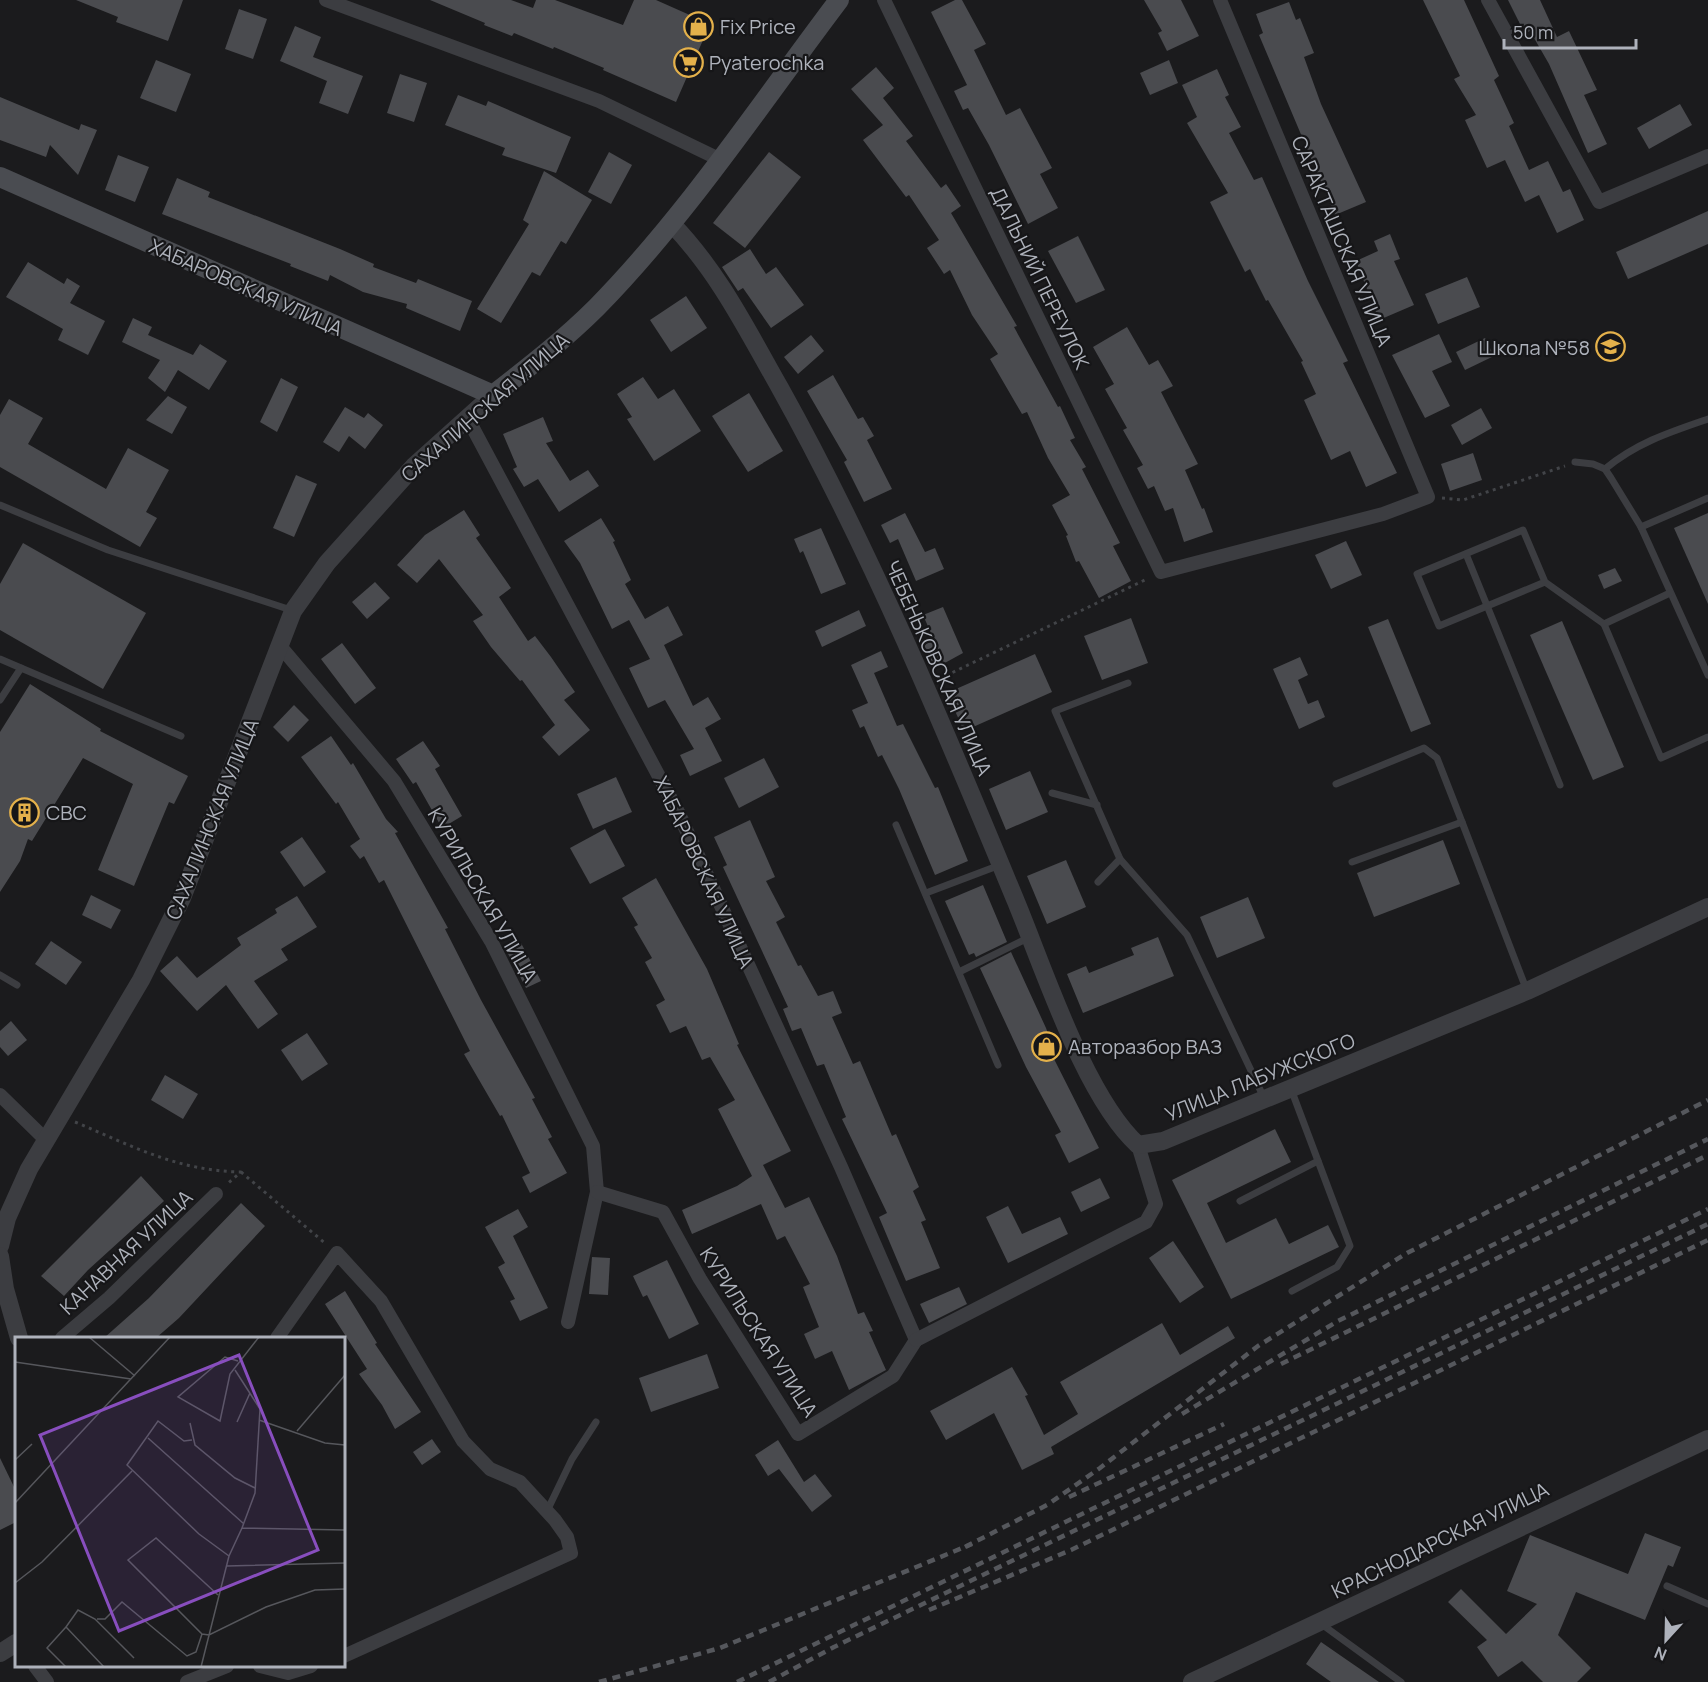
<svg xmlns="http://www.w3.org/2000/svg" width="1708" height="1682" font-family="Manrope,sans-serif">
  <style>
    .building { fill: #4a4b4f }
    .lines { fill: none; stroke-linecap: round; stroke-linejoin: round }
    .path { stroke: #424448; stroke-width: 3; stroke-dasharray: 3 4.5; stroke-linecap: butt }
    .service { stroke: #3c3d41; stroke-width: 7 }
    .minor { stroke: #3c3d41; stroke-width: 14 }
    .tertiary { stroke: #3c3d41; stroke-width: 18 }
    .secondary { stroke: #4a4c51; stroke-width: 20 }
    .rail { stroke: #55575c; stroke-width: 4.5; stroke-dasharray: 8 6; stroke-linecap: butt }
    .labels { text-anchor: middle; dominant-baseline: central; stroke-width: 4.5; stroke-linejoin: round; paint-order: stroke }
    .poi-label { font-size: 20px; fill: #aeb2bb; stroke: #161618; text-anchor: start }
    .street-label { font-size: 20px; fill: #aeb2bb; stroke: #161618 }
    .inset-road { fill: none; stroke: #56575c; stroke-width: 1.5 }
    .view { fill: #884ebe; fill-opacity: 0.15; stroke: #884ebe; stroke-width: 3 }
    .inset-edge { fill: none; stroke: #aeb2bb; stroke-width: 3 }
  </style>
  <rect width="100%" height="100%" fill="#1b1b1d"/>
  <g class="building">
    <polygon points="76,0 183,0 168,41 116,22 118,17"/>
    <polygon points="430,0 511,0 533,8 536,0 555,0 623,25 634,0 656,0 710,24 676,102 603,70 604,68 554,47 553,49 514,33 512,36 484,25 485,23"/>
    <polygon points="955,0 962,0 986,44 974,50 1006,115 1020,108 1052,168 1040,174 1058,208 1028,224 989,145 968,108 963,110 954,91 967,85 931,12"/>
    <polygon points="1144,0 1181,0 1199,36 1167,51 1158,33 1162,31"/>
    <polygon points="1423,0 1464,0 1499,76 1494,80 1514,123 1509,126 1529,170 1548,161 1563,192 1570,189 1584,220 1557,233 1539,195 1525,202 1505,160 1487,168 1465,120 1476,115 1454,79 1460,76"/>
    <polygon points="1508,0 1540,0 1557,37 1569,31 1597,90 1584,95 1607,144 1588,153 1549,64 1530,31 1525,34"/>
    <polygon points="1289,2 1296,20 1300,18 1314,53 1304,57 1321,104 1366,202 1335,215 1259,35 1263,33 1256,14"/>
    <polygon points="239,9 267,19 253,59 225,49"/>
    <polygon points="295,26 321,37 313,57 363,76 348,114 319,103 327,81 280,61"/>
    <polygon points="156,60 191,74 176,112 140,98"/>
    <polygon points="1169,60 1178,83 1150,95 1140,73"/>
    <polygon points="876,67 894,88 883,98 913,136 906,141 941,188 946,184 961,206 951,213 1017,326 1014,327 1058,407 1060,406 1075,438 1070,440 1086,467 1082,469 1120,543 1113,546 1131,581 1099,598 1079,561 1076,562 1066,536 1068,535 1052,505 1070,495 1048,458 1027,412 1022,414 990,359 998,354 972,315 950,270 944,274 927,248 939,240 909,195 906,197 863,140 883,125 851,89"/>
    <polygon points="1217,69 1229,95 1225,97 1241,127 1229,133 1254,180 1262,177 1308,281 1348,361 1343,363 1397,473 1366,487 1350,451 1331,460 1304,400 1316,394 1301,362 1303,361 1268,300 1266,301 1250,269 1245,272 1210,202 1228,193 1187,123 1197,117 1182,85"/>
    <polygon points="400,74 427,83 414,122 387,113"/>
    <polygon points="458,95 486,106 488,101 571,137 556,173 502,155 505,148 445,125"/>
    <polygon points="0,97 79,130 81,124 97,130 78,175 50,145 46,157 0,140"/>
    <polygon points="1680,104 1692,125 1649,149 1637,128"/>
    <polygon points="609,152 632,165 611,204 588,192"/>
    <polygon points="769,152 801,177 745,248 713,223"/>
    <polygon points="118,155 149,167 135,202 105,190"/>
    <polygon points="544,171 592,200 566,244 561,241 540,276 532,272 501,323 477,309 529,224 523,220"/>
    <polygon points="177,178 210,192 208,197 340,249 374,264 373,267 416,283 418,279 472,301 460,331 406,308 407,304 363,292 330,275 328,281 290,266 291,264 162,214"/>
    <polygon points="1708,211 1708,244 1628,279 1616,252"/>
    <polygon points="1390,234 1400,259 1394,261 1414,305 1379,320 1356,261 1378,251 1374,241"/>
    <polygon points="1078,236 1105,290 1076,303 1048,251"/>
    <polygon points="750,249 766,274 776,267 804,305 771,328 743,288 738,291 722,267"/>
    <polygon points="28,262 64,284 67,278 80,286 70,303 105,321 88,355 58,340 63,329 6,297"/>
    <polygon points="1467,277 1480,307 1438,324 1425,294"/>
    <polygon points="686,296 707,328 671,352 650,320"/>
    <polygon points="133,318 152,327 148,335 193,355 200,344 227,361 209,390 178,370 165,392 148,378 160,360 122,342"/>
    <polygon points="1127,327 1149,365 1158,360 1173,386 1161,392 1198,464 1185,470 1202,509 1204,508 1213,532 1184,542 1173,508 1165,511 1154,486 1148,489 1137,468 1143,465 1123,430 1127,428 1105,389 1114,384 1093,347"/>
    <polygon points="1439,334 1452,362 1432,371 1450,406 1425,418 1392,355"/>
    <polygon points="811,335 824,351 798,374 784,357"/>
    <polygon points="1485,338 1494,356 1465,370 1456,352"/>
    <polygon points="833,375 858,419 863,417 874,436 867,440 892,489 864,502 844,462 847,460 807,391"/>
    <polygon points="643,377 658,399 674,389 701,431 654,461 627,419 632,417 617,394"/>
    <polygon points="281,378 298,387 277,432 260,422"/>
    <polygon points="749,393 783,451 748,472 712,416"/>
    <polygon points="168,396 187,407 172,434 146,420"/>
    <polygon points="9,399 43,418 28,444 106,489 128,448 169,470 146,512 157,518 140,547 0,467 0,415"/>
    <polygon points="345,407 364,418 368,413 383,425 365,449 349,436 339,452 323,442"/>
    <polygon points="1481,408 1492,428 1462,445 1451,425"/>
    <polygon points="543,417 553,441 546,443 570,481 588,470 599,486 559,512 538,479 524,487 513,469 517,467 503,434"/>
    <polygon points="1473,453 1482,480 1450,491 1441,464"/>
    <polygon points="296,475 317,484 294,537 273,528"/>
    <polygon points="464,510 480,535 476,538 511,588 499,597 528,641 535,636 551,657 575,692 564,700 590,730 559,756 542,737 555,725 522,680 520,681 491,647 473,621 483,615 439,559 417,583 397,565 425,535"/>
    <polygon points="905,513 925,552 935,548 944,569 916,581 898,539 890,543 881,525"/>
    <polygon points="1708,513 1708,604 1674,528"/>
    <polygon points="601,518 615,541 613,542 631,580 625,584 645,619 668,606 683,635 664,645 693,706 708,697 721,719 705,728 722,761 690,776 680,755 694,749 665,700 648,708 629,668 650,659 629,620 612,629 580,563 564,541"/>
    <polygon points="821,528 846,584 821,594 803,551 800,553 794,539"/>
    <polygon points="1346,541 1362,575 1331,589 1315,555"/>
    <polygon points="23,543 146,613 103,689 0,630 0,584"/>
    <polygon points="1615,568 1622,581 1604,589 1598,575"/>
    <polygon points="375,582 390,598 367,619 352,602"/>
    <polygon points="943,607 963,653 932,670 922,646 934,640 923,615"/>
    <polygon points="859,610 866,626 822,647 815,631"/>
    <polygon points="1131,618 1148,663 1102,680 1084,636"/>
    <polygon points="1388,619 1431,724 1411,732 1368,627"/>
    <polygon points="1562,621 1624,767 1593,780 1530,635"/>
    <polygon points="342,643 376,688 355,704 321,659"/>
    <polygon points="881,651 888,667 874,673 897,726 903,724 935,788 938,787 968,861 935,875 899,789 882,755 878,757 864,726 860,728 852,710 868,703 851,665"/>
    <polygon points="1035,654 1052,692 964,731 947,693"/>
    <polygon points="1300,657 1308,675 1298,680 1308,704 1318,700 1325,717 1299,729 1273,669"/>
    <polygon points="30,684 101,729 100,731 188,776 174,804 169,802 134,886 98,870 133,784 83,758 32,841 28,839 20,861 0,892 0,732"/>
    <polygon points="294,705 309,720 288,742 273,727"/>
    <polygon points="331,736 351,765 353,763 386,819 398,832 395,833 448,928 445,929 481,1000 535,1098 532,1099 552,1137 548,1139 567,1173 530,1193 522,1177 530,1173 502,1115 500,1116 464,1054 470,1051 384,880 379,883 364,856 360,859 350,846 360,839 338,802 336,804 301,757"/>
    <polygon points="423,741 440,766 435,769 462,816 442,828 416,782 413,784 396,759"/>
    <polygon points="764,758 779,787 739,808 724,778"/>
    <polygon points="1030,771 1048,812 1006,830 989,789"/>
    <polygon points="616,777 632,812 593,829 577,794"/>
    <polygon points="750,820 775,877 766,881 785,917 776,922 798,966 801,965 818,996 833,991 842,1013 832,1017 853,1064 860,1061 892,1136 896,1134 919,1187 913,1191 926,1220 921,1222 940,1268 906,1281 879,1217 887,1213 842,1119 846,1117 824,1064 817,1066 801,1028 792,1031 783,1009 788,1007 723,867 727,865 714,837"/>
    <polygon points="605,829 625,866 590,884 570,848"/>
    <polygon points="302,837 326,872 304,887 280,852"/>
    <polygon points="1443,840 1460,884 1374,917 1357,873"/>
    <polygon points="1066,860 1086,907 1047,924 1027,876"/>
    <polygon points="656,878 707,969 739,1044 737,1045 791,1151 763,1165 785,1208 809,1197 837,1256 858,1314 864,1312 873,1331 869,1332 886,1370 849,1390 832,1351 815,1359 804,1334 819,1327 803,1287 810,1284 785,1236 777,1240 761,1204 692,1234 682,1210 737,1186 752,1176 718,1109 735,1100 710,1057 702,1060 686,1026 670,1033 656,1005 665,1000 645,962 652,958 634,927 638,925 622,898"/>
    <polygon points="983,885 1007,942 976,957 974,953 969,955 945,901"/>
    <polygon points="91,895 121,910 111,929 82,915"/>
    <polygon points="297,896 317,927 281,949 288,960 254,981 278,1014 258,1029 226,985 197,1011 160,971 177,956 197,978 241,945 237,938 277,913 275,909"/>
    <polygon points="1248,897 1265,938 1217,958 1200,917"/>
    <polygon points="1158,937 1174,976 1083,1013 1067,974 1086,966 1089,973 1134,955 1131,948"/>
    <polygon points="51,941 82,962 66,985 35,964"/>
    <polygon points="521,943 541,981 526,988 506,950"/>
    <polygon points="1011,952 1046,1028 1055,1053 1052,1055 1099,1148 1069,1163 1055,1135 1061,1132 1026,1067 980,968"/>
    <polygon points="11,1021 27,1040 8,1056 0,1047 0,1031"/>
    <polygon points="307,1033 328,1064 302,1081 281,1050"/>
    <polygon points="165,1075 198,1094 183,1119 151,1100"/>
    <polygon points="1275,1129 1291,1162 1207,1203 1226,1243 1276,1218 1289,1244 1328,1225 1339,1247 1231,1299 1172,1180"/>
    <polygon points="141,1176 164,1201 88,1270 64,1296 41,1276"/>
    <polygon points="1100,1178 1110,1198 1081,1212 1071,1192"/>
    <polygon points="241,1203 265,1226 179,1318 156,1338 104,1338 149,1298"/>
    <polygon points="1008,1206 1022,1234 1060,1217 1068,1234 1008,1263 986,1217"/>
    <polygon points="518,1209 528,1227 513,1236 548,1308 520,1321 510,1301 515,1299 498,1267 505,1263 485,1227"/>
    <polygon points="1173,1241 1204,1287 1180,1303 1149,1258"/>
    <polygon points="592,1257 610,1258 608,1295 589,1294"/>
    <polygon points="667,1260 699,1324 669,1339 647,1295 643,1297 633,1276"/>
    <polygon points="959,1287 967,1304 929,1323 920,1304"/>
    <polygon points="345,1291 377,1343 375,1344 421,1412 395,1429 382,1405 359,1374 367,1369 325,1304"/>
    <polygon points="1162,1323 1180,1355 1228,1326 1235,1338 1051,1447 1054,1454 1022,1470 994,1413 946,1440 930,1411 1012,1367 1028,1395 1025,1396 1044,1435 1078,1414 1060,1382"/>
    <polygon points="707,1354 719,1388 651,1412 639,1378"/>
    <polygon points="432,1439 441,1452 422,1465 413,1452"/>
    <polygon points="778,1440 804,1482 815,1474 832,1496 812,1512 779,1469 768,1476 755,1455"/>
    <polygon points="0,1458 16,1491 16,1522 0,1530"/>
    <polygon points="1645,1533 1681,1547 1673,1567 1668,1565 1645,1620 1576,1592 1558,1635 1591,1668 1577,1682 1543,1682 1522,1661 1498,1677 1477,1647 1487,1640 1448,1602 1461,1589 1506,1634 1537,1604 1507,1591 1530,1535 1628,1574"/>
    <polygon points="1321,1642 1347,1660 1379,1682 1331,1682 1306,1664"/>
  </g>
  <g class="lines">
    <g class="path">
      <polyline points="1442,498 1463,500 1565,466"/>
      <polyline points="939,679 1147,579"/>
      <path d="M75,1122C132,1146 178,1171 241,1172L226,1185"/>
      <polyline points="241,1172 326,1244"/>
    </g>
    <g class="service">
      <polyline points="1575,462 1593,464 1605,469 1611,478 1641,527 1708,675"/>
      <path d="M1605,469C1636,443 1670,432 1708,419"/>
      <polyline points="0,505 108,550 291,610"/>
      <polyline points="1641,527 1708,498"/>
      <polyline points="1466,554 1560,785"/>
      <polyline points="1545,582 1439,626 1417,574 1523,530 1545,582 1604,624"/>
      <polyline points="1670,593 1604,624 1661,758 1708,737"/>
      <polyline points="0,659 21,668"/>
      <polyline points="1128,683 1055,711 1120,859 1187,935 1264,1098"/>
      <polyline points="0,700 21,668 181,736"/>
      <polyline points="1336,784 1424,748 1437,758 1462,822"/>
      <polyline points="1052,793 1097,805"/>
      <polyline points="896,825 998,1065"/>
      <polyline points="1352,862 1462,822 1527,991"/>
      <polyline points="1098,882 1120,859"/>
      <polyline points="926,893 1000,865"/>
      <polyline points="959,972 1028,938"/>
      <polyline points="0,975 17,985"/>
      <polyline points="1291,1089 1350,1246 1337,1267 1292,1291"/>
      <polyline points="1240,1201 1318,1161"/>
      <polyline points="547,1511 572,1459 596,1422"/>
      <polyline points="1667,1586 1708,1604"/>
      <polyline points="1320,1623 1401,1682"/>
    </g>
    <g class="minor">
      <polyline points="326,0 599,101 719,159"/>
      <polyline points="884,0 1161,572 1383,514 1428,497 1220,0"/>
      <polyline points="1488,0 1599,202 1708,156"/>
      <polyline points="467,417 678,812 841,1167 916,1340"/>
      <polyline points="280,646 394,781 491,941 593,1146 597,1192 568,1322"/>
      <polyline points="0,1095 45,1139"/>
      <polyline points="597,1192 663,1212 700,1279 798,1434 893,1376 916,1340"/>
      <polyline points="62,1338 109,1298 216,1194"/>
      <polyline points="277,1338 337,1253 381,1301 463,1441 490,1469 520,1482 555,1520 567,1537 571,1553 344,1656"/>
      <polyline points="916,1340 1146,1222 1156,1204 1138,1145"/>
      <polyline points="35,1666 47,1682"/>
      <polyline points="260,1666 288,1673 311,1666"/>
      <polyline points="187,1682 227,1666"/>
    </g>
    <g class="tertiary">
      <path d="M671,223C718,271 747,330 780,388C872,553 945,730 1017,904C1045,972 1086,1098 1138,1145L1163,1141L1527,991L1708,907"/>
      <polyline points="0,1246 7,1218 29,1169 141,980 182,898 293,611 327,563 414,466 493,395"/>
      <polyline points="0,1256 5,1289 19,1338"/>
      <polyline points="0,1653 16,1643"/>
      <polyline points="1192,1682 1708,1439"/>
    </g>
    <path class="secondary" d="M0,177L493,395C529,367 565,339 597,307C688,214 761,103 839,0"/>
    <g class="rail">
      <polyline points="1281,1364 1708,1155"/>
      <polyline points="1182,1414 1338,1321 1708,1139"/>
      <polyline points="1069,1497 1224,1424"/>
      <polyline points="965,1547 1047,1505 1100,1468 1258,1346 1407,1253 1708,1100"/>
      <polyline points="929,1610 1071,1550 1708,1240"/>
      <polyline points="599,1682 720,1648 972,1544"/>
      <polyline points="737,1682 1708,1209"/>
      <polyline points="769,1682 834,1647 1708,1224"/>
    </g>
  </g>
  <defs>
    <symbol id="shop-ring" viewBox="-11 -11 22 22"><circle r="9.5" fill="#161618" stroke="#e4b14b" stroke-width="1.5"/><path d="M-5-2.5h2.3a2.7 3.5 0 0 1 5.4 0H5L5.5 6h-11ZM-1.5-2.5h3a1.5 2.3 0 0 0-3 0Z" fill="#e4b14b"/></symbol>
    <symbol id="supermarket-ring" viewBox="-11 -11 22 22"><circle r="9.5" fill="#161618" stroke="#e4b14b" stroke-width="1.5"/><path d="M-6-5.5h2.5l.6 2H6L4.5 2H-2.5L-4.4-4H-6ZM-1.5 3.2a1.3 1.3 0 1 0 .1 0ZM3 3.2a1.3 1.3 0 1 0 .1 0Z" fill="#e4b14b"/></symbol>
    <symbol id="school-ring" viewBox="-11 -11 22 22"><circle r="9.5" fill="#161618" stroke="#e4b14b" stroke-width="1.5"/><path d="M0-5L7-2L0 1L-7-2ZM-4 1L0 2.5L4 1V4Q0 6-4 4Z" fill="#e4b14b"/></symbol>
    <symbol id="building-ring" viewBox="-11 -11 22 22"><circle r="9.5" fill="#161618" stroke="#e4b14b" stroke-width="1.5"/><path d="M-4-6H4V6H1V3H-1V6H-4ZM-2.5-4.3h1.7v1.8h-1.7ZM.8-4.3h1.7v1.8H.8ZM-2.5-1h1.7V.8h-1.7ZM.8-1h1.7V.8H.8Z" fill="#e4b14b"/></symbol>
  </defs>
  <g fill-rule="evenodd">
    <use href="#shop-ring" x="682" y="10" width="33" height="33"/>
    <use href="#supermarket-ring" x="672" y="46" width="33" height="33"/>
    <use href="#school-ring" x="1594" y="330" width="33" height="33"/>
    <use href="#building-ring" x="8" y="796" width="33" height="33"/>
    <use href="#shop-ring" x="1030" y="1030" width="33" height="33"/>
  </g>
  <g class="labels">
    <g class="poi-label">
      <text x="720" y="26">Fix Price</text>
      <text x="709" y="62">Pyaterochka</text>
      <text x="1590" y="347" text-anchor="end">Школа №58</text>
      <text x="46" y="812">СВС</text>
      <text x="1068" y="1046">Авторазбор ВАЗ</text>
    </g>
    <g class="street-label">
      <text transform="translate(1342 241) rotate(67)">САРАКТАШСКАЯ УЛИЦА</text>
      <text transform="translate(1040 278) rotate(64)">ДАЛЬНИЙ ПЕРЕУЛОК</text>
      <text transform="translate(246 287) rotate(24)">ХАБАРОВСКАЯ УЛИЦА</text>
      <text transform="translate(485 407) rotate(-41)">САХАЛИНСКАЯ УЛИЦА</text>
      <text transform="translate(939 668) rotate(66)">ЧЕБЕНЬКОВСКАЯ УЛИЦА</text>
      <text transform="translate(212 819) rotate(-68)">САХАЛИНСКАЯ УЛИЦА</text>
      <text transform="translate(704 872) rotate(65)">ХАБАРОВСКАЯ УЛИЦА</text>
      <text transform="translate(483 895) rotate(60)">КУРИЛЬСКАЯ УЛИЦА</text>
      <text transform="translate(1260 1077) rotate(-22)">УЛИЦА ЛАБУЖСКОГО</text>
      <text transform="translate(126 1252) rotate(-43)">КАНАВНАЯ УЛИЦА</text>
      <text transform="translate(759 1332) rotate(57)">КУРИЛЬСКАЯ УЛИЦА</text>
      <text transform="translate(1440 1540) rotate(-26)">КРАСНОДАРСКАЯ УЛИЦА</text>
    </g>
  </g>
  <g transform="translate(15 1337)">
    <rect width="330" height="330" fill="#1b1b1d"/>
    <path class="inset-road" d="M74,0L120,39M223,24L210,20L163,60L205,84L215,37L244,0M0,25L116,42M220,33L245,72L240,156L227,191M244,83L310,106L330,108M222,85L235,56M175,86L180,108L220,141L240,151M282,94L330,38M133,101L229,187M177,103L169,104L143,84L112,128L184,197L214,219M0,123L17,107M0,166L155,0M212,229L330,226M0,246L27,225L117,134M203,258L141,201L113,223L187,297L194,298L251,270L300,253L330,252M82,282H90L107,265L172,319L181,315L187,297M51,290L32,311L51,330M89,330L51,290L63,273L80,282L119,321M186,330L214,219L227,191L330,193"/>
    <path class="view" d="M224,18L303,213L104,294L25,98Z"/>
    <rect width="330" height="330" class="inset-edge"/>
  </g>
  <g transform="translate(1666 1640) rotate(202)" stroke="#161618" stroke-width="4.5" paint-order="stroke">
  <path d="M0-4.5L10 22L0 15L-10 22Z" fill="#aeb2bb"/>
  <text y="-9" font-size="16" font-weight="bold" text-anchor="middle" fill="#aeb2bb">N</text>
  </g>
  <path d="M1504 39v9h132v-9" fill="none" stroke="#aeb2bb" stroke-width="3"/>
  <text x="1513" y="39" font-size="18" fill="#aeb2bb" stroke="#161618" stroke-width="4.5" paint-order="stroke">50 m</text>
</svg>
